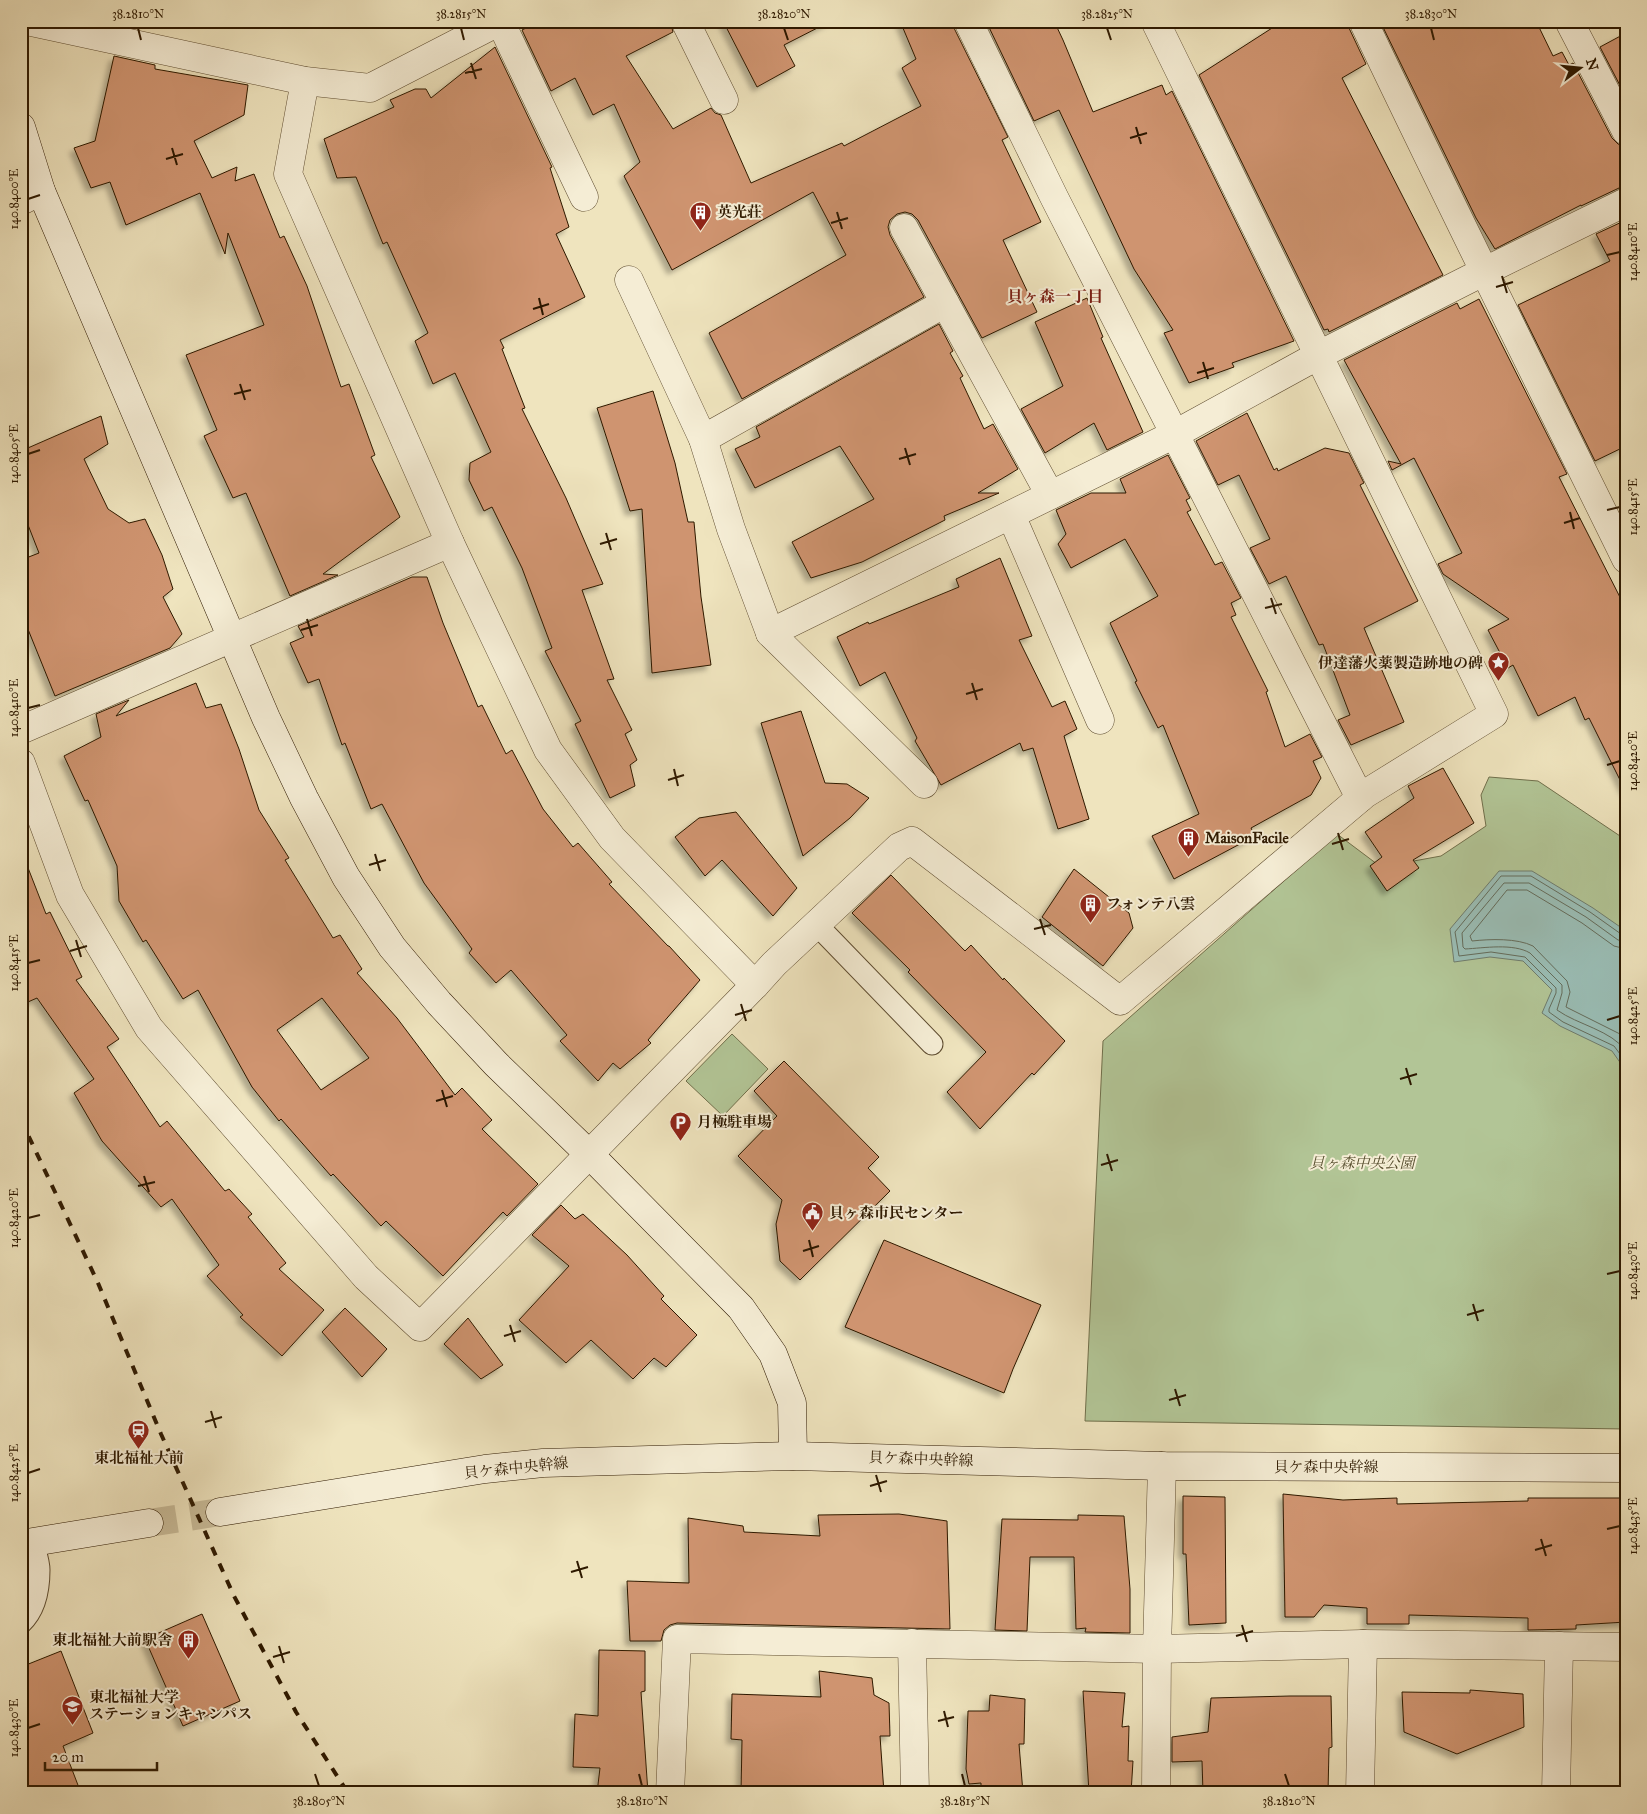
<svg xmlns="http://www.w3.org/2000/svg" width="1647" height="1814" font-family="'IM FELL Great Primer','Noto Serif JP',serif">
  <style>
    .green { fill: #b2c596; stroke: #706f4b }
    .water { fill: #9abeb6; stroke: #6f7c6d }
    .lines { fill: none; stroke-linecap: round; stroke-linejoin: round }
    .shore { stroke: #646c5b; stroke-width: 1 }
    .building { fill: #cf946f; stroke: #2e1900; fill-rule: evenodd; filter: url(#shadow) }
    .secondary-tunnel { stroke: #c8bb98; stroke-width: 28; stroke-dasharray: 28 14; stroke-linecap: butt }
    .lane-casing { stroke: #5e4c30; stroke-width: 23 }
    .street-casing { stroke: #5e4c30; stroke-width: 29 }
    .secondary-casing { stroke: #2e1900; stroke-width: 29 }
    .lane { stroke: #f5edd5; stroke-width: 21 }
    .street { stroke: #f5edd5; stroke-width: 28 }
    .secondary { stroke: #f5edd5; stroke-width: 28 }
    .rail { stroke: #2e1900; stroke-width: 4; stroke-dasharray: 9 9; stroke-linecap: butt }
    .ticks { fill: none; stroke: #2e1900; stroke-width: 2 }
    .labels { text-anchor: middle; dominant-baseline: central; stroke-width: 4; stroke-linejoin: round; paint-order: stroke }
    .poi-label { font-size: 15px; font-weight: bold; fill: #2e1900; stroke: #f5edd5; text-anchor: start }
    .park-label { font-size: 15px; font-style: italic; fill: #564d2d; stroke: #f5edd5 }
    .street-label { font-size: 15px; fill: #2e1900; stroke: #f5edd5 }
    .neighbourhood-label { font-size: 16px; font-weight: bold; fill: #7a1f14; stroke: #f5edd5 }
    .neatline { fill: none; stroke: #2e1900; stroke-width: 2 }
    .ticks-label { font-size: 12px; text-anchor: middle; fill: #2e1900 }
  </style>
  <defs>
    <filter id="shadow"><feDropShadow dx="-4.5" dy="4.5" stdDeviation="2.5" flood-color="#0004"/></filter>
  </defs>
  <rect width="100%" height="100%" fill="#efe4be"/>
  <filter id="stains"><feTurbulence type="fractalNoise" baseFrequency=".004" numOctaves="4"/><feColorMatrix values="0 0 0 0 .2 0 0 0 0 .09 0 0 0 0 .02 0 0 0 .5 -.17"/></filter>
  <radialGradient id="worn" r=".72"><stop offset=".6" stop-color="#630" stop-opacity="0"/><stop offset="1" stop-color="#630" stop-opacity=".3"/></radialGradient>
  <g class="green">
    <polygon points="1489,777 1538,781 1626,840 1626,1429 1085,1421 1103,1041 1337,834 1381,867 1441,856 1486,826 1481,795"/>
    <polygon points="732,1034 768,1069 723,1116 686,1081"/>
  </g>
  <polygon class="water" points="1499,871 1532,871 1593,908 1626,931 1626,1071 1612,1051 1560,1026 1542,1013 1552,990 1523,961 1490,957 1454,962 1450,929"/>
  <g class="lines">
    <g class="shore">
      <polyline points="1626,935 1621,934 1590,912 1531,876 1501,876 1455,932 1459,956 1491,952 1525,957 1556,988 1556,993 1549,1009 1549,1012 1563,1022 1614,1046 1626,1062"/>
      <path d="M1626,941L1618,940L1586,917L1529,883H1504L1462,933L1463,947L1465,949C1484,948 1513,943 1530,953L1562,985V993L1557,1010C1578,1025 1611,1030 1626,1051"/>
      <path d="M1626,949L1614,946L1582,923L1527,890H1507L1470,936L1472,941C1490,939 1517,938 1533,946L1567,981L1570,992L1566,1007L1620,1034L1626,1038"/>
    </g>
  </g>
  <g class="building">
    <polygon points="540,21 670,21 673,32 626,56 673,129 711,108 715,113 721,115 751,183 842,143 844,146 921,106 902,68 916,59 900,21 953,21 954,28 1008,137 1002,140 1041,222 1003,240 1037,312 982,338 918,220 912,214 905,212 897,214 890,220 888,227 890,235 924,297 742,399 709,333 846,255 813,192 672,270 624,176 640,162 614,104 593,115 575,78 551,91 522,30"/>
    <polygon points="723,21 831,21 784,45 795,66 757,87"/>
    <polygon points="986,21 1054,21 1063,40 1093,112 1162,85 1166,95 1172,91 1294,341 1232,363 1234,367 1189,383 1164,333 1173,330 1134,269 1059,110 1034,121"/>
    <polygon points="1283,21 1348,21 1349,28 1366,64 1342,78 1443,275 1329,332 1328,329 1324,330 1199,75"/>
    <polygon points="1380,21 1536,21 1553,56 1562,52 1569,65 1573,63 1612,138 1618,144 1626,147 1626,187 1619,188 1581,206 1581,205 1495,249 1476,218"/>
    <polygon points="1626,33 1626,97 1600,47"/>
    <polygon points="495,47 552,167 550,168 569,227 556,234 585,297 500,340 504,348 502,349 525,408 522,409 566,498 603,584 582,590 614,679 607,680 632,730 625,734 637,760 630,765 635,786 610,798 575,724 581,721 545,651 552,648 522,568 492,507 484,511 469,480 470,463 491,452 455,373 433,384 415,341 428,333 387,242 383,244 356,177 337,178 324,139 394,107 390,100 415,89 426,89 431,98"/>
    <polygon points="114,56 155,65 155,69 248,85 244,115 194,141 212,178 237,167 235,181 254,174 280,238 284,236 307,286 341,387 349,384 375,455 371,457 400,517 323,574 338,575 290,596 246,493 233,498 204,436 217,430 186,355 264,325 228,233 225,254 200,193 126,225 110,182 91,188 74,148 95,141"/>
    <polygon points="1626,220 1626,446 1595,461 1518,305 1610,261 1596,234"/>
    <polygon points="1087,298 1103,337 1101,338 1143,432 1107,450 1094,423 1045,453 1021,409 1063,386 1035,322"/>
    <polygon points="1479,299 1567,474 1559,477 1626,609 1626,792 1589,718 1585,720 1575,697 1538,716 1513,665 1508,668 1488,630 1509,619 1443,574 1438,564 1462,553 1414,458 1392,470 1388,461 1401,464 1344,360 1457,303 1460,309"/>
    <polygon points="939,324 953,351 950,353 963,376 960,378 984,429 993,424 1018,469 978,493 999,493 944,516 945,520 862,562 811,578 792,542 874,499 840,446 755,488 735,449 760,437 756,427"/>
    <polygon points="653,391 675,463 688,522 694,522 701,597 711,665 652,673 642,509 630,511 597,408"/>
    <polygon points="1247,413 1274,470 1277,468 1278,471 1325,448 1349,453 1364,483 1360,485 1418,601 1364,628 1404,722 1351,745 1338,720 1350,715 1323,644 1319,645 1286,576 1269,584 1250,548 1270,539 1239,475 1218,485 1196,441"/>
    <polygon points="101,416 108,444 84,459 108,509 129,523 145,519 162,555 173,589 163,597 182,634 170,648 55,696 21,612 21,560 39,553 21,507 21,451"/>
    <polygon points="1168,455 1190,498 1186,500 1191,510 1187,512 1215,565 1222,562 1241,598 1231,603 1236,615 1231,617 1268,691 1266,692 1285,747 1310,734 1322,757 1313,761 1321,778 1311,795 1251,828 1255,836 1174,879 1152,836 1199,814 1163,725 1158,728 1135,682 1137,681 1110,623 1158,596 1125,539 1071,568 1058,544 1066,534 1056,510 1091,493 1126,493 1120,479"/>
    <polygon points="1000,558 1032,636 1019,640 1052,707 1065,701 1077,729 1064,736 1089,819 1058,829 1033,748 1023,751 1020,743 941,785 915,741 917,738 885,672 860,686 837,637 868,622 869,624 959,587 956,579"/>
    <polygon points="412,577 427,577 443,623 478,707 482,705 506,754 512,750 543,809 573,847 578,843 612,882 609,884 668,946 669,946 700,980 648,1040 651,1043 620,1069 613,1063 598,1081 560,1041 567,1035 511,970 496,983 469,953 472,949 424,883 382,804 371,809 345,743 342,745 319,679 308,683 290,643 304,637 298,626"/>
    <path d="M196,683L206,708L221,704L239,749L259,810L289,858L285,860L333,938L340,935L362,969L357,973L397,1018L455,1095L462,1088L492,1120L482,1129L538,1184L507,1216L503,1212L443,1276L386,1221L381,1226L333,1174L331,1176L281,1119L279,1121L252,1087L198,990L183,999L146,940L143,942L119,901L117,866L88,800L85,801L64,756L101,737L96,714L129,700L116,716ZM322,998L369,1058L321,1090L277,1030Z"/>
    <polygon points="801,711 825,783 847,784 869,798 850,818 803,856 761,723"/>
    <polygon points="1443,768 1474,823 1413,860 1419,868 1387,891 1370,866 1382,857 1365,832 1414,798 1408,786"/>
    <polygon points="736,812 797,888 773,916 722,860 705,876 675,837 699,818"/>
    <polygon points="23,855 46,914 50,912 82,977 76,980 119,1039 107,1047 160,1127 167,1121 225,1191 229,1189 252,1214 248,1217 286,1263 279,1269 324,1310 282,1356 240,1317 243,1315 207,1276 219,1265 172,1199 161,1207 102,1141 74,1093 94,1079 37,998 21,1005 21,856"/>
    <polygon points="1074,869 1129,913 1133,928 1103,966 1042,917"/>
    <polygon points="891,875 965,951 971,945 1003,980 1004,978 1065,1041 1034,1075 1032,1073 980,1129 947,1092 986,1052 908,972 910,970 852,913"/>
    <polygon points="784,1061 879,1157 868,1168 890,1191 800,1280 780,1261 776,1224 782,1200 738,1156 777,1116 754,1091"/>
    <polygon points="561,1205 575,1219 583,1214 627,1255 664,1296 661,1299 697,1335 666,1367 654,1358 633,1379 591,1340 566,1363 519,1320 569,1266 532,1235"/>
    <polygon points="884,1240 1041,1305 1013,1369 1004,1393 845,1327"/>
    <polygon points="345,1308 387,1349 362,1377 322,1332"/>
    <polygon points="468,1318 503,1365 481,1379 444,1344"/>
    <polygon points="1283,1494 1343,1500 1397,1498 1397,1504 1528,1501 1528,1498 1626,1498 1626,1622 1576,1625 1576,1629 1528,1630 1528,1618 1409,1615 1409,1624 1367,1624 1367,1608 1324,1605 1314,1617 1285,1617"/>
    <polygon points="1183,1496 1225,1497 1226,1623 1189,1625 1186,1554 1183,1554"/>
    <polygon points="899,1514 947,1521 950,1629 677,1623 670,1625 664,1630 661,1641 630,1641 627,1581 689,1583 688,1518 743,1526 744,1532 820,1536 818,1515"/>
    <polygon points="1078,1515 1124,1516 1130,1589 1130,1633 1085,1632 1086,1628 1076,1629 1074,1557 1030,1557 1027,1631 995,1630 1002,1519 1078,1520"/>
    <polygon points="202,1614 240,1701 183,1726 145,1639"/>
    <polygon points="599,1650 645,1651 645,1691 641,1692 648,1793 597,1793 600,1768 573,1767 575,1714 598,1716"/>
    <polygon points="61,1651 93,1733 63,1746 81,1793 21,1793 21,1667"/>
    <polygon points="819,1671 872,1678 874,1695 889,1703 890,1736 880,1736 884,1793 741,1793 742,1740 731,1739 732,1694 821,1697"/>
    <polygon points="1470,1690 1523,1694 1524,1727 1457,1754 1404,1732 1402,1692 1470,1693"/>
    <polygon points="1083,1691 1125,1693 1122,1727 1129,1726 1128,1761 1133,1761 1131,1793 1089,1793"/>
    <polygon points="990,1695 1025,1699 1024,1744 1019,1744 1023,1793 981,1793 981,1783 969,1784 966,1769 968,1711 989,1711"/>
    <polygon points="1290,1696 1331,1696 1332,1747 1329,1748 1328,1793 1203,1793 1202,1761 1172,1762 1172,1737 1208,1732 1211,1698"/>
  </g>
  <g class="lines">
    <polyline class="secondary-tunnel" points="149,1523 220,1512"/>
    <defs>
      <g id="lane">
        <polyline points="816,924 932,1044"/>
        <path d="M21,1623C35,1610 39,1588 39,1570C39,1561 35,1551 33,1543"/>
      </g>
      <g id="street">
        <polyline points="27,21 305,81 370,88 500,21"/>
        <polyline points="500,21 584,197"/>
        <polyline points="685,21 724,100"/>
        <polyline points="968,21 1054,197 1360,798"/>
        <path d="M1363,21C1449,202 1538,380 1626,559"/>
        <polyline points="1569,21 1626,131"/>
        <polyline points="21,201 41,191"/>
        <polyline points="904,228 1050,495"/>
        <polyline points="629,280 703,439 731,529 770,633"/>
        <polyline points="703,439 945,303"/>
        <polyline points="1011,515 1100,720"/>
        <polyline points="21,730 450,543"/>
        <polyline points="21,763 70,895 149,1028 366,1277 420,1327 755,985 612,838 548,750 450,543 288,174 305,81"/>
        <polyline points="924,784 770,633 1175,434 1319,355 1485,271 1626,202"/>
        <polyline points="755,985 774,964 899,847 912,841 1120,1001 1365,794 1494,714 1155,21"/>
        <polyline points="1162,1466 1157,1649 1363,1644 1626,1647"/>
        <polyline points="912,1643 915,1793"/>
        <polyline points="670,1793 677,1639 1157,1649 1156,1793"/>
        <polyline points="1360,1793 1363,1644"/>
        <polyline points="1556,1793 1559,1646"/>
      </g>
      <g id="secondary">
        <polyline points="21,127 41,191 266,718 304,798 346,877 392,947 439,1003 496,1064 590,1155 741,1308 773,1354 792,1403 793,1456"/>
        <polyline points="220,1512 485,1469 543,1463 793,1456 1162,1466 1626,1468"/>
        <polyline points="21,1544 149,1523"/>
      </g>
    </defs>
    <use href="#lane" class="lane-casing"/>
    <use href="#street" class="street-casing"/>
    <use href="#secondary" class="secondary-casing"/>
    <use href="#lane" class="lane"/>
    <use href="#street" class="street"/>
    <use href="#secondary" class="secondary"/>
    <polyline class="rail" points="21,1120 98,1283 161,1434 234,1596 296,1712 348,1793"/>
  </g>
  <path class="ticks" d="M138,28L141,40M461,28L464,40M784,28L788,40M1107,28L1111,40M1431,28L1434,40M471,63L476,79M465,73L482,69M1136,127L1141,144M1130,138L1147,133M172,148L177,165M166,159L183,154M28,199L40,195M837,212L842,229M831,223L848,218M1607,255L1620,252M1502,276L1507,293M1496,287L1513,282M539,298L543,315M533,309L549,304M1203,362L1208,379M1197,373L1214,368M240,384L245,400M234,394L251,390M905,448L910,465M28,454L40,450M899,459L916,454M1607,510L1620,507M1570,512L1574,529M1564,523L1580,518M606,533L611,550M600,544L617,539M1271,598L1276,614M1265,608L1282,604M307,619L312,636M301,630L318,625M972,683L977,700M966,694L983,689M28,708L40,705M1607,765L1620,761M674,769L678,786M668,780L684,775M1338,833L1343,850M1332,844L1349,839M375,854L380,871M369,865L386,860M1040,919L1045,935M1034,929L1051,925M76,940L81,957M70,951L87,946M28,963L40,960M741,1004L746,1021M735,1015L752,1010M1607,1020L1620,1016M1406,1068L1411,1085M1400,1079L1417,1074M442,1090L447,1107M436,1101L453,1096M1107,1154L1112,1171M1101,1165L1118,1160M144,1176L149,1192M138,1186L155,1182M28,1218L40,1215M809,1240L813,1257M803,1251L819,1246M1607,1274L1620,1271M1473,1304L1478,1321M1467,1315L1484,1310M510,1325L515,1342M504,1336L521,1331M1175,1389L1180,1406M1169,1400L1186,1395M211,1411L216,1428M205,1422L222,1417M28,1473L40,1469M876,1475L881,1492M870,1486L887,1481M1607,1529L1620,1526M1541,1539L1546,1556M1535,1550L1552,1545M577,1561L582,1578M571,1572L588,1567M1242,1625L1247,1642M1236,1636L1253,1631M279,1646L284,1663M273,1657L290,1652M944,1711L948,1727M938,1721L954,1717M28,1728L40,1724M315,1774L319,1786M639,1774L642,1786M962,1774L965,1786M1285,1774L1289,1786"/>
  <defs>
    <symbol id="building-pin" viewBox="-11 -11 22 30"><path d="M0 17L-7.5 6A9.5 9.5 0 1 1 7.5 6Z" fill="#8f2418" stroke="#f5edd5"/><path d="M-4-6H4V6H1V3H-1V6H-4ZM-2.5-4.3h1.7v1.8h-1.7ZM.8-4.3h1.7v1.8H.8ZM-2.5-1h1.7V.8h-1.7ZM.8-1h1.7V.8H.8Z" fill="#fff"/></symbol>
    <symbol id="sight-pin" viewBox="-11 -11 22 30"><path d="M0 17L-7.5 6A9.5 9.5 0 1 1 7.5 6Z" fill="#8f2418" stroke="#f5edd5"/><path d="M0-6L1.8-2.2L6-1.7L2.9 1.2L3.7 5.4L0 3.3L-3.7 5.4L-2.9 1.2L-6-1.7L-1.8-2.2Z" fill="#fff"/></symbol>
    <symbol id="parking-pin" viewBox="-11 -11 22 30"><path d="M0 17L-7.5 6A9.5 9.5 0 1 1 7.5 6Z" fill="#8f2418" stroke="#f5edd5"/><path d="M-3.5-5.5H1a3.5 3.5 0 0 1 0 7H-1V5.5H-3.5ZM-1-3.4V-.6H.8a1.4 1.4 0 0 0 0-2.8Z" fill="#fff"/></symbol>
    <symbol id="civic-pin" viewBox="-11 -11 22 30"><path d="M0 17L-7.5 6A9.5 9.5 0 1 1 7.5 6Z" fill="#8f2418" stroke="#f5edd5"/><path d="M-.6-6.5H3V-4.5H.6V-3L4-1V1h2V6H-6V1h2V-1L-.6-3ZM-1.2 2.5V6h2.4V2.5Z" fill="#fff"/></symbol>
    <symbol id="station-pin" viewBox="-11 -11 22 30"><path d="M0 17L-7.5 6A9.5 9.5 0 1 1 7.5 6Z" fill="#8f2418" stroke="#f5edd5"/><path d="M-3-6H3Q5-6 5-4V2Q5 4 3 4L4.5 6H3L1.5 4h-3L-3 6H-4.5L-3 4Q-5 4-5 2V-4Q-5-6-3-6ZM-3.5-4v3h7v-3ZM-3.5 1v1.5H-2V1ZM2 1v1.5H3.5V1Z" fill="#fff"/></symbol>
    <symbol id="university-pin" viewBox="-11 -11 22 30"><path d="M0 17L-7.5 6A9.5 9.5 0 1 1 7.5 6Z" fill="#8f2418" stroke="#f5edd5"/><path d="M0-5L7-2L0 1L-7-2ZM-4 1L0 2.5L4 1V4Q0 6-4 4Z" fill="#fff"/></symbol>
  </defs>
  <g fill-rule="evenodd">
    <use href="#building-pin" x="688" y="200" width="25" height="34"/>
    <use href="#sight-pin" x="1486" y="650" width="25" height="34"/>
    <use href="#building-pin" x="1176" y="826" width="25" height="34"/>
    <use href="#building-pin" x="1078" y="892" width="25" height="34"/>
    <use href="#parking-pin" x="668" y="1110" width="25" height="34"/>
    <use href="#civic-pin" x="800" y="1200" width="25" height="34"/>
    <use href="#station-pin" x="126" y="1418" width="25" height="34"/>
    <use href="#building-pin" x="176" y="1628" width="25" height="34"/>
    <use href="#university-pin" x="60" y="1694" width="25" height="34"/>
  </g>
  <g class="labels">
    <g class="poi-label">
      <text x="717" y="212">英光荘</text>
      <text x="1483" y="663" text-anchor="end">伊達藩火薬製造跡地の碑</text>
      <text x="1205" y="838">MaisonFacile</text>
      <text x="1106" y="904">フォンテ八雲</text>
      <text x="697" y="1122">月極駐車場</text>
      <text x="829" y="1213">貝ヶ森市民センター</text>
      <text x="139" y="1458" text-anchor="middle">東北福祉大前</text>
      <text x="172" y="1640" text-anchor="end">東北福祉大前駅舎</text>
      <text x="89" y="1697">東北福祉大学<tspan x="89" dy="17">ステーションキャンパス</tspan></text>
    </g>
    <g class="park-label">
      <text x="1362" y="1163">貝ヶ森中央公園</text>
    </g>
    <g class="street-label">
      <text transform="translate(921 1459) rotate(2)">貝ケ森中央幹線</text>
      <text x="1326" y="1467">貝ケ森中央幹線</text>
      <text transform="translate(516 1468) rotate(-6)">貝ケ森中央幹線</text>
    </g>
    <g class="neighbourhood-label">
      <text x="1055" y="296">貝ヶ森一丁目</text>
    </g>
  </g>
  <rect width="1647" height="1814" fill="none" stroke="#efe4be" stroke-width="55"/>
  <g transform="translate(1580 68) rotate(74)" stroke="#f5edd5" stroke-width="4" paint-order="stroke">
  <path d="M0-4L9 19L0 12L-9 19Z" fill="#2e1900"/>
  <text y="-8" font-size="14" font-weight="bold" text-anchor="middle" fill="#2e1900">N</text>
  </g>
  <path d="M45 1762v8h112v-8" fill="none" stroke="#2e1900" stroke-width="2.5"/>
  <text x="52" y="1762" font-size="15" fill="#2e1900" stroke="#f5edd5" stroke-width="4" paint-order="stroke">20 m</text>
  <rect x="28" y="28" width="1592" height="1758" class="neatline"/>
  <g class="ticks-label">
    <text x="138" y="18">38.2810°N</text>
    <text x="461" y="18">38.2815°N</text>
    <text x="784" y="18">38.2820°N</text>
    <text x="1107" y="18">38.2825°N</text>
    <text x="1431" y="18">38.2830°N</text>
    <text transform="translate(14 199) rotate(-90)" y="4">140.8400°E</text>
    <text transform="translate(1633 252) rotate(-90)" y="4">140.8410°E</text>
    <text transform="translate(14 454) rotate(-90)" y="4">140.8405°E</text>
    <text transform="translate(1633 507) rotate(-90)" y="4">140.8415°E</text>
    <text transform="translate(14 708) rotate(-90)" y="4">140.8410°E</text>
    <text transform="translate(1633 761) rotate(-90)" y="4">140.8420°E</text>
    <text transform="translate(14 963) rotate(-90)" y="4">140.8415°E</text>
    <text transform="translate(1633 1016) rotate(-90)" y="4">140.8425°E</text>
    <text transform="translate(14 1218) rotate(-90)" y="4">140.8420°E</text>
    <text transform="translate(1633 1271) rotate(-90)" y="4">140.8430°E</text>
    <text transform="translate(14 1473) rotate(-90)" y="4">140.8425°E</text>
    <text transform="translate(1633 1526) rotate(-90)" y="4">140.8435°E</text>
    <text transform="translate(14 1728) rotate(-90)" y="4">140.8430°E</text>
    <text x="319" y="1805">38.2805°N</text>
    <text x="642" y="1805">38.2810°N</text>
    <text x="965" y="1805">38.2815°N</text>
    <text x="1289" y="1805">38.2820°N</text>
  </g>
  <rect width="100%" height="100%" filter="url(#stains)"/>
  <rect width="100%" height="100%" fill="url(#worn)"/>
</svg>
